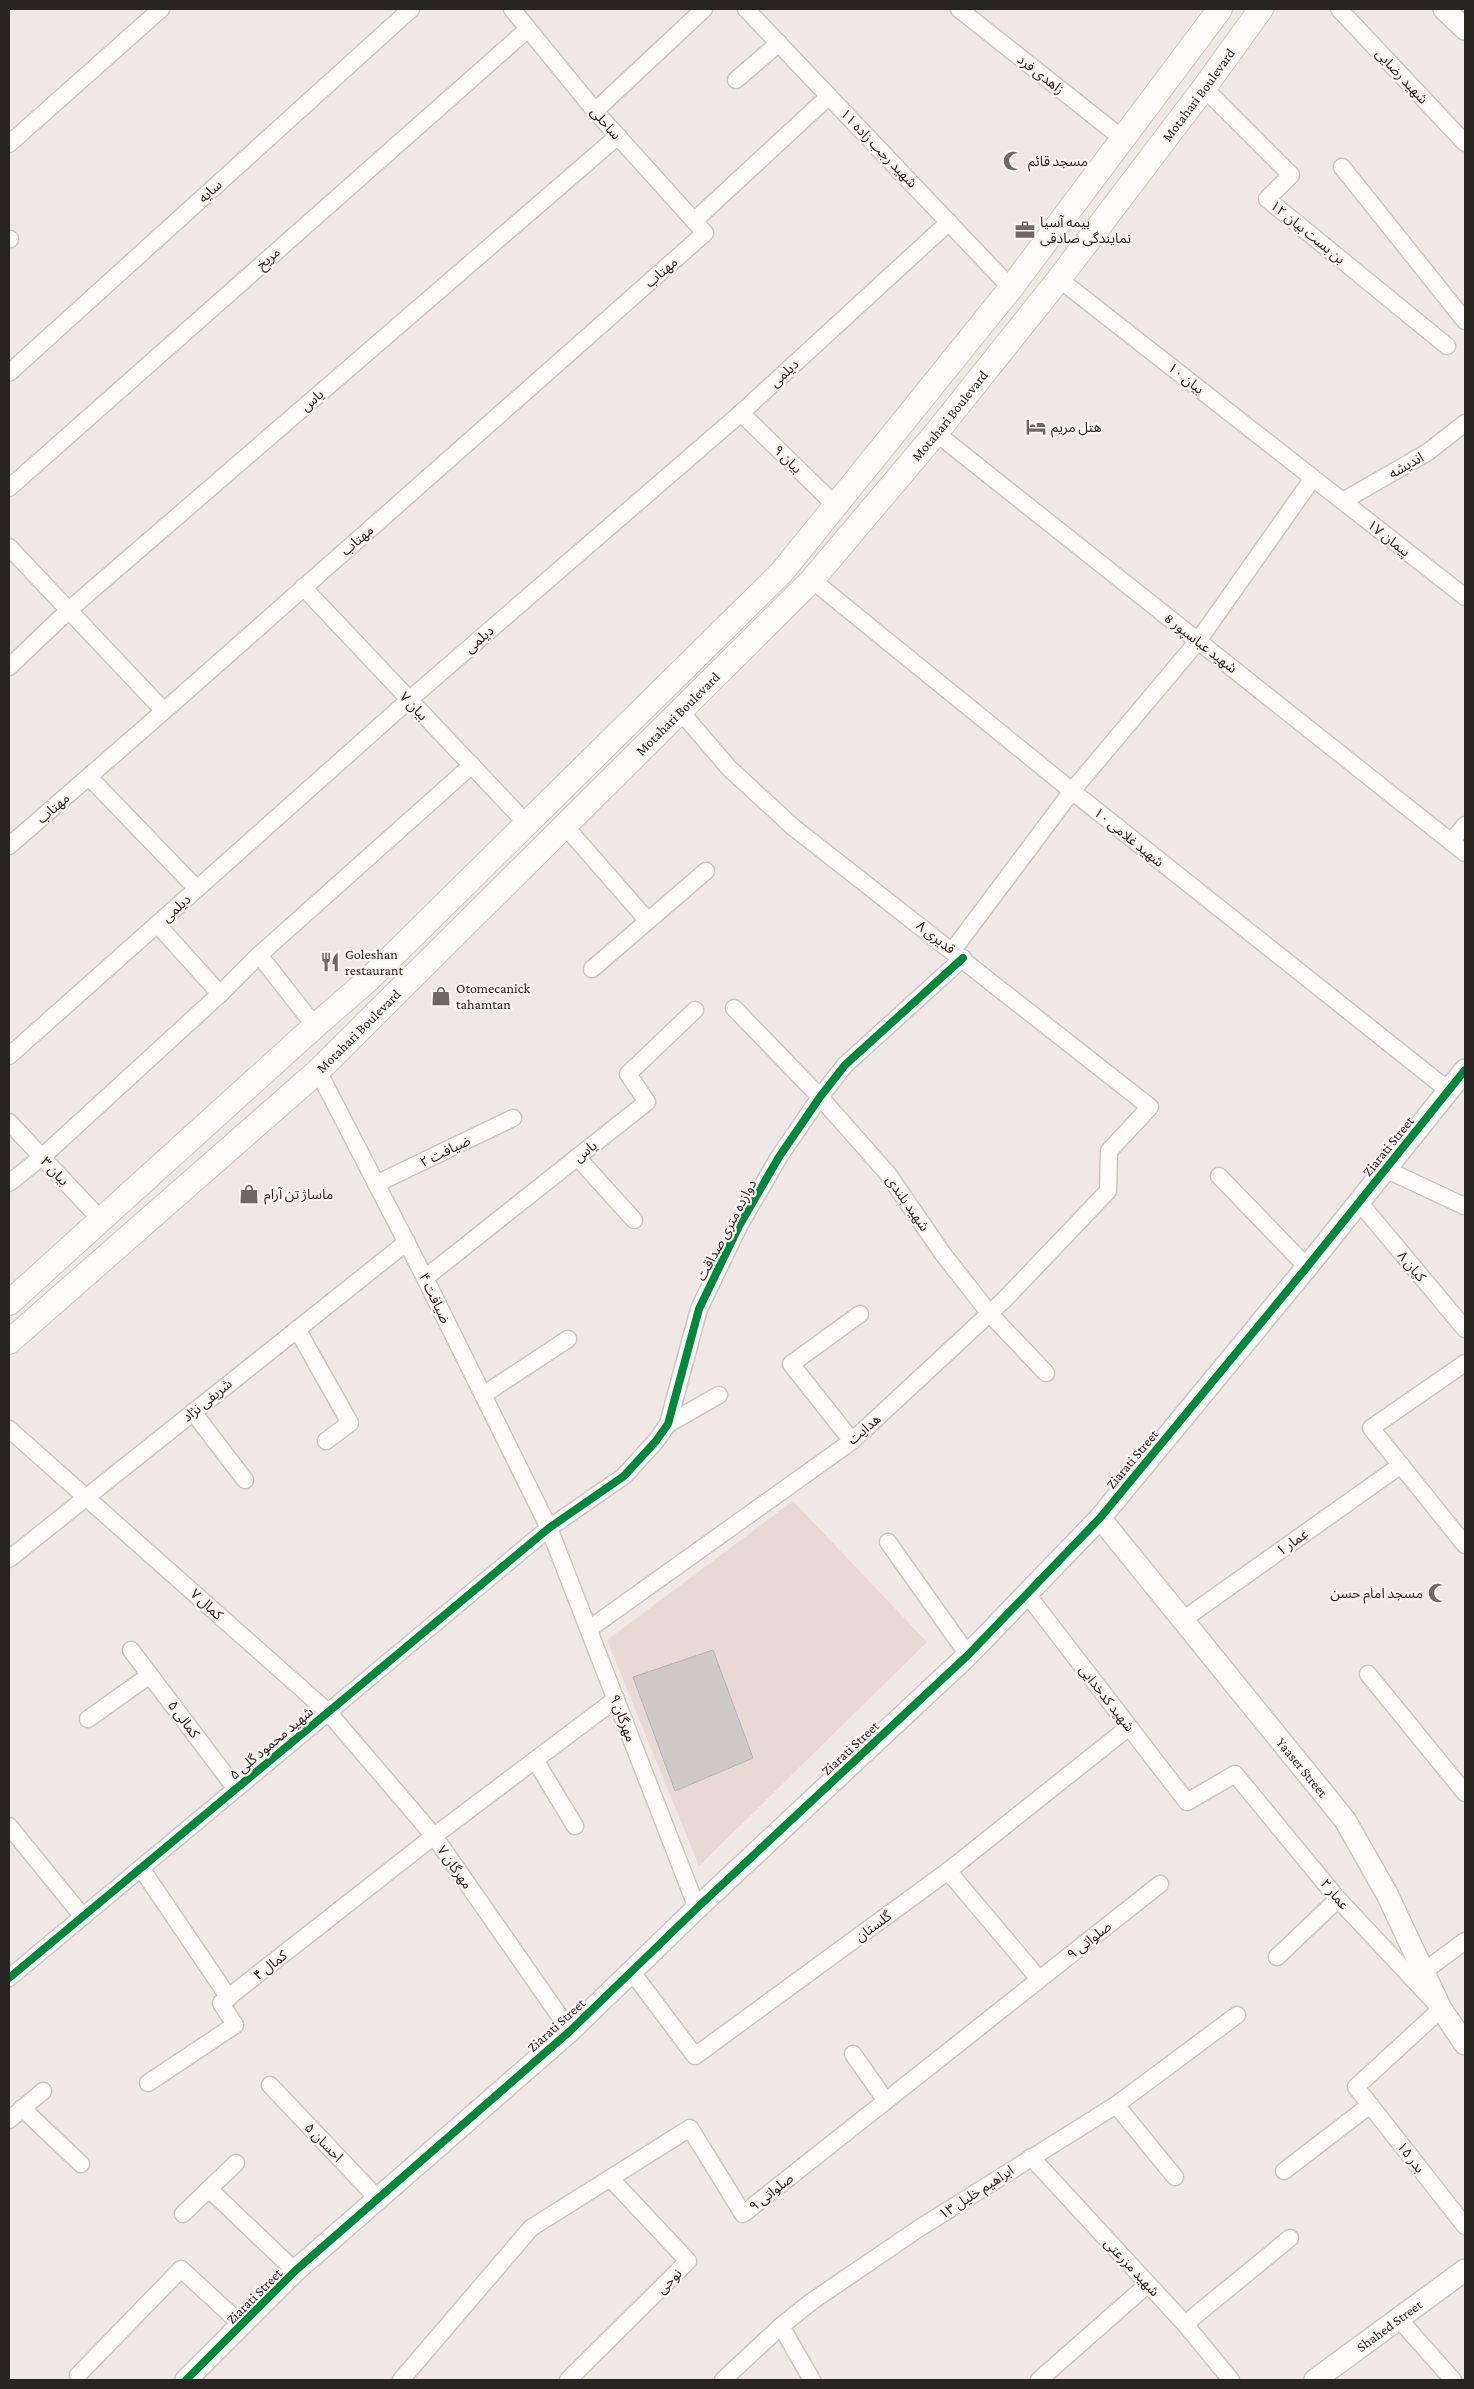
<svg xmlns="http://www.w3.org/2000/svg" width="1474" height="2389" font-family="'Crimson Pro','Noto Sans Arabic',serif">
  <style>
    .built { fill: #e9d9d4 }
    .building { fill: #cfc9c8; stroke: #bab4b4 }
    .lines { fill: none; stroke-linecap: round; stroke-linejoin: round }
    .minor-casing { stroke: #ccc6c4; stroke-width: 19 }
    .tertiary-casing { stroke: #ccc6c4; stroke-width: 24 }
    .secondary-casing { stroke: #ccc6c4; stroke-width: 26 }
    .minor { stroke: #fdfcfb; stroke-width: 16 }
    .tertiary { stroke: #fdfcfb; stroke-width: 21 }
    .secondary { stroke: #fdfcfb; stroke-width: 24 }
    .cycleway-casing { stroke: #fef5f2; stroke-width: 11 }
    .cycleway { stroke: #00873e; stroke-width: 8 }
    .labels { text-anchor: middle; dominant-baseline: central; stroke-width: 4.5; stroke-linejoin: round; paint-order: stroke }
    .street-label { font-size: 14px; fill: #282422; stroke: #fef5f2 }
    .poi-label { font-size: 14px; fill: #282422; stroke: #fef5f2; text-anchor: start }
  </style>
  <rect width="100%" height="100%" fill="#f0e8e5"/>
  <polygon class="built" points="793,1501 927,1642 699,1866 607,1640"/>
  <polygon class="building" points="713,1650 753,1758 675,1791 633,1677"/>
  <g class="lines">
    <defs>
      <g id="minor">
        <polyline points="746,9 1011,288"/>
        <polyline points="959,9 1123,139"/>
        <polyline points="1339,9 1465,143"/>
        <polyline points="736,80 779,43"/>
        <polyline points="1204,88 1291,175 1267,199 1447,346"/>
        <polyline points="595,111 704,9"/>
        <polyline points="9,144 161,9"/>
        <polyline points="1342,167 1465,321"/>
        <polyline points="694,221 829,96"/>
        <polyline points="9,239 10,239"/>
        <polyline points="1059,279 1465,597"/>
        <polyline points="9,373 411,9"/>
        <polyline points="741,413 835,505"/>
        <polyline points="936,433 1465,853"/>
        <polyline points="9,488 528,29"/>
        <polyline points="1343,501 1428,452 1465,423"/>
        <polyline points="9,547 164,711"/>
        <polyline points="812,580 1072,791 1448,1090"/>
        <polyline points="303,587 527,824"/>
        <polyline points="9,667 70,609 618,136"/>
        <polyline points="89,777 197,889"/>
        <polyline points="565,826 648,921"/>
        <polyline points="1451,842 1465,825"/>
        <polyline points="9,846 164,711 705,233 595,111 512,9"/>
        <polyline points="157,924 220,994"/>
        <polyline points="953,950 1072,791 1198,641 1313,478"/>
        <polyline points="259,955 315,1026"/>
        <polyline points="592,969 706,871"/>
        <polyline points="734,1008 820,1097 888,1174 943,1254 990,1314 1046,1373"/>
        <polyline points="9,1056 409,700 741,413 949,222"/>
        <polyline points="318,1071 425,1278 549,1528 697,1908"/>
        <polyline points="9,1122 102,1221"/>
        <polyline points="577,1157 634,1220"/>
        <polyline points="1385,1169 1464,1206 1465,1204"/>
        <polyline points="1219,1176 1307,1267"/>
        <polyline points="9,1183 42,1157 220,994 259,955 472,765"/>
        <polyline points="376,1184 513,1118"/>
        <polyline points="1359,1202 1465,1329"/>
        <polyline points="425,1278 647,1102 628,1074 695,1010"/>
        <polyline points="297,1329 350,1423 326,1441"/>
        <polyline points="1465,1363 1371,1428 1465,1545"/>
        <polyline points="483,1395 568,1339"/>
        <polyline points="193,1412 245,1480"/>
        <polyline points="668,1424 719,1395"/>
        <polyline points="9,1429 328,1712 434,1836 570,2031"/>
        <polyline points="852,1441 791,1364 860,1314"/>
        <polyline points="888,1542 968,1655"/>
        <polyline points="9,1559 407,1242"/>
        <polyline points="1026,1593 1187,1802 1235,1774 1338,1899 1441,2009 1356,2087 1465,2226"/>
        <polyline points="1184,1619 1401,1465"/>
        <polyline points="589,1629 852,1441 1004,1300 1108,1191 1109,1151 1150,1107 793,827 729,768 680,711"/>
        <polyline points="131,1650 236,1789"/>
        <polyline points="1368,1674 1465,1793"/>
        <polyline points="88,1719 150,1675"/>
        <polyline points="535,1760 575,1826"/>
        <polyline points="9,1826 83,1917"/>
        <polyline points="141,1868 229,1998"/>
        <polyline points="948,1871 1039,1979"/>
        <polyline points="1277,1957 1338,1899"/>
        <polyline points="632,1972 695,2056 948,1871 1129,1727"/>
        <polyline points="1423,1972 1465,1941"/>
        <polyline points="9,1978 549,1528 624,1476 656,1441 668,1424 699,1309 739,1226 779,1157 820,1097 845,1065 963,958"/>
        <polyline points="853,2054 886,2101"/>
        <polyline points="148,2083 235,2025 221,2003 434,1836 616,1699"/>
        <polyline points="270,2085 378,2199"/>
        <polyline points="1116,2105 1175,2177"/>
        <polyline points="22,2108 81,2164"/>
        <polyline points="9,2120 43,2091"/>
        <polyline points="1031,2157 1185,2324 1231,2380"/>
        <polyline points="1284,2171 1370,2105"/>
        <polyline points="209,2189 295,2271"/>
        <polyline points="183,2214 236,2163"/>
        <polyline points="1398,2318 1453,2380"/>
        <polyline points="1185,2324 1290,2238"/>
        <polyline points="781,2326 812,2380"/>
        <polyline points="78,2375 181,2269 242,2325"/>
        <polyline points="401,2380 531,2228 690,2128 743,2214 1160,1884"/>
        <polyline points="568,2380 688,2261 611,2179"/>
        <polyline points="723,2380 781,2326 811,2302 918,2229 1116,2105 1237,2015"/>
        <polyline points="1039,2380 1148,2284"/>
      </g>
      <g id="tertiary">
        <polyline points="1444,9 1465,29"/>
        <path id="s1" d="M1100,1518L1345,1820L1387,1894L1441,2009L1465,2044"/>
        <polyline points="186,2380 295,2271 570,2031 697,1908 968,1655 1100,1518 1307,1267 1465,1070"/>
        <path id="s2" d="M1315,2380L1465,2270"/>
      </g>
      <g id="secondary">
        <polyline points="9,1303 315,1026 367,981 782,572 1011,288 1220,9"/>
        <path id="s3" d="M9,1342L318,1071L812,580L936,433L1059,279L1204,88L1261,9"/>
      </g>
    </defs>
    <use href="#minor" class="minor-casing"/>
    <use href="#tertiary" class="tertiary-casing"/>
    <use href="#secondary" class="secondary-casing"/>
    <use href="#minor" class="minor"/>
    <use href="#tertiary" class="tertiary"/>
    <use href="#secondary" class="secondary"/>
    <defs>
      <g id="cycleway">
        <polyline points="9,1978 549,1528 624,1476 656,1441 668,1424 699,1309 739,1226 779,1157 820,1097 845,1065 963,958"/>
        <polyline points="186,2380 295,2271 570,2031 697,1908 968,1655 1100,1518 1307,1267 1465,1070"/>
      </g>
    </defs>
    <use href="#cycleway" class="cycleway-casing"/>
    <use href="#cycleway" class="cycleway"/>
  </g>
  <defs>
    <symbol id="mosque-bare" viewBox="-9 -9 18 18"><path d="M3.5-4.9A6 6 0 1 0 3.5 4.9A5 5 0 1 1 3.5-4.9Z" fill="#6e6966" stroke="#fef5f2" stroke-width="2.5" paint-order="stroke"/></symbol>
    <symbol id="office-bare" viewBox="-9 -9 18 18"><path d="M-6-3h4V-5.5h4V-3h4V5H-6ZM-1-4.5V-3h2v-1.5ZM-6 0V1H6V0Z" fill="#6e6966" stroke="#fef5f2" stroke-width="2.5" paint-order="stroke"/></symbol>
    <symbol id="hotel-bare" viewBox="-9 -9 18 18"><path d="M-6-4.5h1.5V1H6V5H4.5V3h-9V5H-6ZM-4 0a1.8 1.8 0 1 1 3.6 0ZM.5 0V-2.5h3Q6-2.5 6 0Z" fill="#6e6966" stroke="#fef5f2" stroke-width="2.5" paint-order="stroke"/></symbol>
    <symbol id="restaurant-bare" viewBox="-9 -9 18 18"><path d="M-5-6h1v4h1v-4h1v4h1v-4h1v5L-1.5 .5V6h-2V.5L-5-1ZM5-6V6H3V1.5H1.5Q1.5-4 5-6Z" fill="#6e6966" stroke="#fef5f2" stroke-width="2.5" paint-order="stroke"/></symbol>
    <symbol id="shop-bare" viewBox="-9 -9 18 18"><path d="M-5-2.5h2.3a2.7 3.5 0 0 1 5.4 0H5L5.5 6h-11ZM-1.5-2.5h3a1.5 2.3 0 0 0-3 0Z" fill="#6e6966" stroke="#fef5f2" stroke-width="2.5" paint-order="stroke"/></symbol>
  </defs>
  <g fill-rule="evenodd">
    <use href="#mosque-bare" x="999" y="147" width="28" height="28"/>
    <use href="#office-bare" x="1011" y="216" width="28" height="28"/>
    <use href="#hotel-bare" x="1022" y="413" width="28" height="28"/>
    <use href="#restaurant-bare" x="316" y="948" width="28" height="28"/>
    <use href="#shop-bare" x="427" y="982" width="28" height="28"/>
    <use href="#shop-bare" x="235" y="1180" width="28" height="28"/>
    <use href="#mosque-bare" x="1424" y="1579" width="28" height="28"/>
  </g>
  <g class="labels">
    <g class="street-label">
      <text transform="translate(1041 74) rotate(38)">زاهدی فرد</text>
      <text transform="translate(1402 76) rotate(47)">شهید رضایی</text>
      <text stroke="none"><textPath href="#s3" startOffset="1728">Motahari Boulevard</textPath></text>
      <text transform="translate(606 123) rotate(49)">ساحلی</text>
      <text transform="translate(879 148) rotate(46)">شهید رجب زاده ۱۱</text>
      <text transform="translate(210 191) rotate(-42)">سایه</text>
      <text transform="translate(1308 232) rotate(39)">بن بست بیان ۱۲</text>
      <text transform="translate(268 258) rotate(-41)">مریخ</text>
      <text transform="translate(661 272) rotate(-41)">مهتاب</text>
      <text transform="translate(784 373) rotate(-43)">دیلمی</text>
      <text transform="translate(1186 378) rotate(38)">بیان ۱۰</text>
      <text transform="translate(312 400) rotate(-41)">یاس</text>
      <text stroke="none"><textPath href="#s3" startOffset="1322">Motahari Boulevard</textPath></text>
      <text transform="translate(788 459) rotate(44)">بیان ۹</text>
      <text transform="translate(1406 465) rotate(-30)">اندیشه</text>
      <text transform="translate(1389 538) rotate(38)">پیمان ۱۷</text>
      <text transform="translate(357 540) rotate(-41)">مهتاب</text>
      <text transform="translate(479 639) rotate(-41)">دیلمی</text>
      <text transform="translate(1201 643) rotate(38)">شهید عباسپور 8</text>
      <text transform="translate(414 706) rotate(46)">بیان ۷</text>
      <text stroke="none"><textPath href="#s3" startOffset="918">Motahari Boulevard</textPath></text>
      <text transform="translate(53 808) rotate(-41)">مهتاب</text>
      <text transform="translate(1129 837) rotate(39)">شهید غلامی ۱۰</text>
      <text transform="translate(176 908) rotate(-42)">دیلمی</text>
      <text transform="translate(936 937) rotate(38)">قدیری ۸</text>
      <text stroke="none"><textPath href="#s3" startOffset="468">Motahari Boulevard</textPath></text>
      <text transform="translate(1388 1146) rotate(-51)">Ziarati Street</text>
      <text transform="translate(445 1151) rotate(-26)">ضیافت ۲</text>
      <text transform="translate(585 1151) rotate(-38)">یاس</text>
      <text transform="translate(55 1171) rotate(47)">بیان ۳</text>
      <text transform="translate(908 1203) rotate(55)">شهید بلندی</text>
      <text transform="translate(726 1230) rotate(-62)">دوازده متری صداقت</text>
      <text transform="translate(1412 1266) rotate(50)">کیان ۸</text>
      <text transform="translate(435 1298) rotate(64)">ضیافت ۴</text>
      <text transform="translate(207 1400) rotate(-39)">شریفی نژاد</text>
      <text transform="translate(864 1429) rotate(-41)">هدایت</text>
      <text transform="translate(1132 1459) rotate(-50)">Ziarati Street</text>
      <text transform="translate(1292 1542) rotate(-35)">عمار ۱</text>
      <text transform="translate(207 1604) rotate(42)">کمال ۷</text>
      <text transform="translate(1107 1698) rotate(52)">شهید کدخدایی</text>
      <text transform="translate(623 1718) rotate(69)">مهرگان ۹</text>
      <text transform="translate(184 1719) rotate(53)">کمالی ۵</text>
      <text transform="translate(271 1743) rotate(-40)">شهید محمود گلی ۵</text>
      <text transform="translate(850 1748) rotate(-43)">Ziarati Street</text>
      <text stroke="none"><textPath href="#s1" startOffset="321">Yaaser Street</textPath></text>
      <text transform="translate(455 1867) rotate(55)">مهرگان ۷</text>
      <text transform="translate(1335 1894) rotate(49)">عمار ۲</text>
      <text transform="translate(873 1926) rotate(-36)">گلستان</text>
      <text transform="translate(1089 1940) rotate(-38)">صلواتی ۹</text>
      <text transform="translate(270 1965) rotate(-38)">کمال ۴</text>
      <text transform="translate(556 2025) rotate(-42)">Ziarati Street</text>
      <text transform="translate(324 2142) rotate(46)">احسان ۵</text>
      <text transform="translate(1411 2157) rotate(52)">بدر ۱۵</text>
      <text transform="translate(771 2192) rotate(-38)">صلواتی ۹</text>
      <text transform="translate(976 2192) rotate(-33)">ابراهیم خلیل ۱۳</text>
      <text transform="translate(1132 2267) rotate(47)">شهید مزرعتی</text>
      <text transform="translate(669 2281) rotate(-45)">نوحی</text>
      <text transform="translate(254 2296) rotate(-45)">Ziarati Street</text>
      <text stroke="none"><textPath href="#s2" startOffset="92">Shahed Street</textPath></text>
    </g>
    <g class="poi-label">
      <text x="1028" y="161">مسجد قائم</text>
      <text x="1040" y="222">بیمه آسیا<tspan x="1040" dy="16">نمایندگی صادقی</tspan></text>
      <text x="1051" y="427">هتل مریم</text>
      <text x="345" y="954">Goleshan<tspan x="345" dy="16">restaurant</tspan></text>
      <text x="456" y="988">Otomecanick<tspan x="456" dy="16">tahamtan</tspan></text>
      <text x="264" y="1194">ماساژ تن آرام</text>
      <text x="1423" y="1593" text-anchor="end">مسجد امام حسن</text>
    </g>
  </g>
  <rect width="1474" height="2389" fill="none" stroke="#282422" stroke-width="20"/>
</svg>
